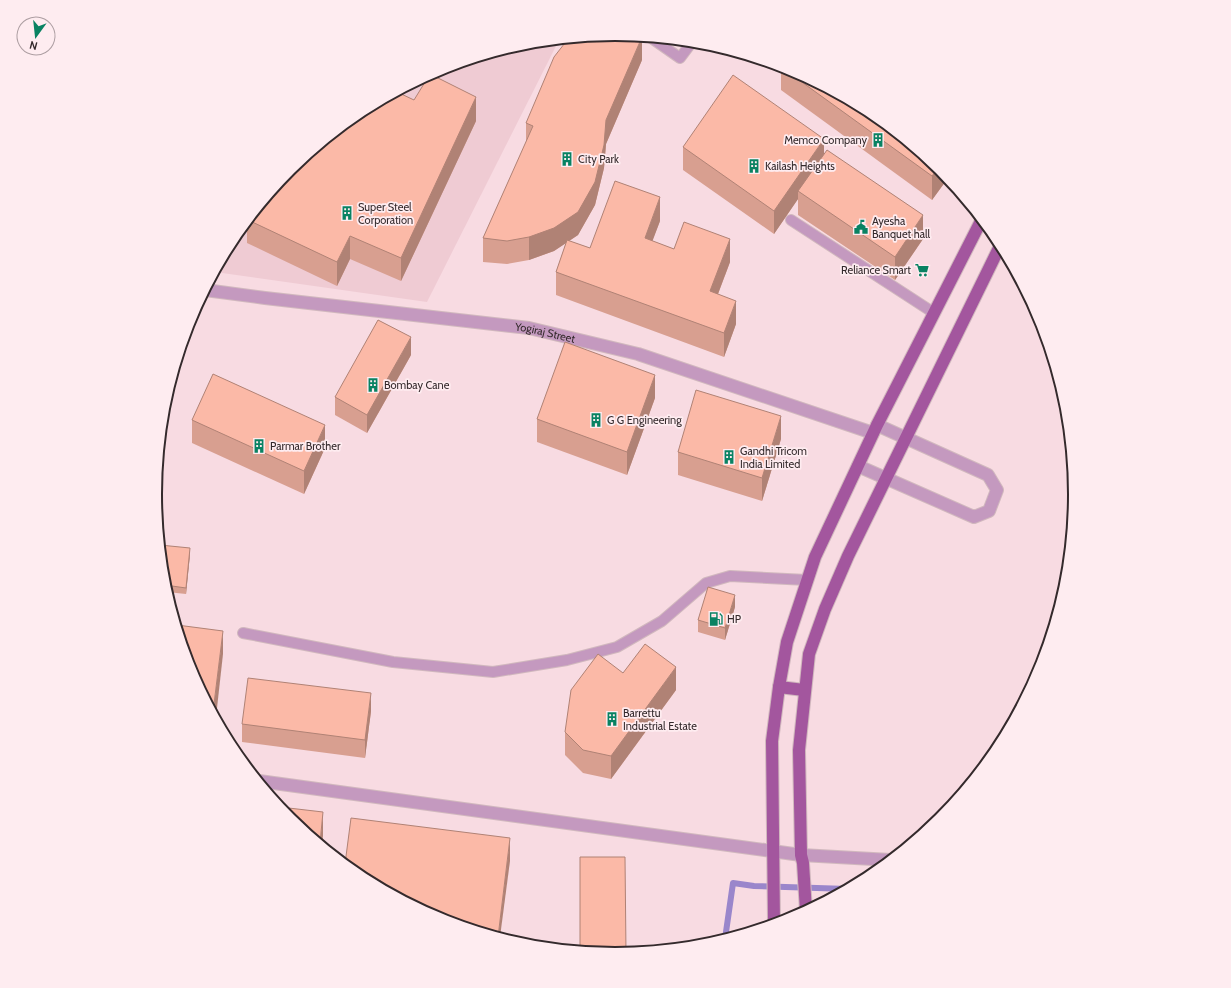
<svg xmlns="http://www.w3.org/2000/svg" width="1231" height="988" font-family="Cabin,sans-serif">
  <style>
    .built { fill: #efcbd3 }
    .lines { fill: none; stroke-linecap: round; stroke-linejoin: round }
    .stream { stroke: #9a86cb; stroke-width: 6 }
    .lane-casing { stroke: #d1b8be; stroke-width: 12 }
    .street-casing { stroke: #d1b8be; stroke-width: 14 }
    .primary-casing { stroke: #d1b8be; stroke-width: 14 }
    .lane { stroke: #c499bf; stroke-width: 10 }
    .street { stroke: #c499bf; stroke-width: 12 }
    .primary { stroke: #a3569e; stroke-width: 12 }
    .wall { fill: #d89f90 }
    .shaded-wall { fill: #b08275 }
    .building { fill: #fbb9a7; stroke: #b08275 }
    .labels { text-anchor: middle; dominant-baseline: central; stroke-width: 3.5; stroke-linejoin: round; paint-order: stroke }
    .poi-label { font-size: 11px; fill: #342a2c; stroke: #feecf0; text-anchor: start }
    .street-label { font-size: 11px; fill: #342a2c; stroke: #feecf0 }
    .rim { fill: none; stroke: #342a2c; stroke-width: 2 }
  </style>
  <rect width="100%" height="100%" fill="#f8dbe2"/>
  <polygon class="built" points="559,40 427,302 215,272 233,238 290,169 360,111 440,69 526,43"/>
  <g class="lines">
    <polyline class="stream" points="725,939 733,883 754,886 848,889"/>
    <defs>
      <g id="lane">
        <polyline points="650,37 680,58 692,42"/>
        <polyline points="791,220 934,313"/>
        <polyline points="243,633 393,662 493,672 567,660 617,647 662,621 706,583 730,576 807,580"/>
      </g>
      <g id="street">
        <path id="s1" d="M205,290L265,298L529,328L638,354L873,433"/>
        <polyline points="858,466 974,517 989,511 997,490 988,475 877,425"/>
        <polyline points="259,781 801,855 891,860"/>
      </g>
      <g id="primary">
        <polyline points="779,687 804,690"/>
        <polyline points="806,911 803,863 801,855 799,750 809,654 825,609 848,556 1001,244"/>
        <polyline points="774,924 772,741 779,687 787,642 815,557 877,425 982,219"/>
      </g>
    </defs>
    <use href="#lane" class="lane-casing"/>
    <use href="#street" class="street-casing"/>
    <use href="#primary" class="primary-casing"/>
    <use href="#lane" class="lane"/>
    <use href="#street" class="street"/>
    <use href="#primary" class="primary"/>
  </g>
  <g class="wall">
    <polygon points="642,60 606,144 604,168 595,205 578,235 569,241 590,248 660,221 652,241 674,249 730,262 718,294 736,324 724,357 556,295 556,272 566,243 554,251 529,260 507,264 483,262 483,238 526,143 526,123"/>
    <polygon points="781,67 941,169 948,178 932,200 781,90"/>
    <polygon points="414,100 476,121 401,281 350,259 337,286 247,243 247,222 290,169"/>
    <polygon points="683,147 824,154 923,239 895,280 798,215 798,199 774,234 683,170"/>
    <polygon points="411,355 367,433 335,415 335,397"/>
    <polygon points="655,398 627,475 537,442 537,419"/>
    <polygon points="192,420 325,448 304,494 192,443"/>
    <polygon points="781,439 762,501 678,475 678,452"/>
    <polygon points="190,554 186,594 167,592 164,584"/>
    <polygon points="735,607 725,640 698,632 698,620"/>
    <polygon points="623,673 676,690 611,779 583,773 565,755 565,732"/>
    <polygon points="371,711 365,758 242,742 242,724"/>
  </g>
  <g class="shaded-wall">
    <polygon points="642,37 642,60 606,144 604,168 595,205 578,235 554,251 529,260 529,237 606,120"/>
    <polygon points="476,97 476,121 401,281 401,258"/>
    <polygon points="824,139 824,162 798,191 798,199 774,234 774,211"/>
    <polygon points="939,167 948,178 932,200 932,176"/>
    <polygon points="660,197 660,221 645,261 645,238"/>
    <polygon points="923,215 923,239 895,280 895,257"/>
    <polygon points="350,236 350,259 337,286 337,262"/>
    <polygon points="730,239 730,262 710,315 710,291"/>
    <polygon points="736,301 736,324 724,357 724,333"/>
    <polygon points="411,337 411,355 367,433 367,415"/>
    <polygon points="655,375 655,398 627,475 627,452"/>
    <polygon points="781,416 781,439 762,501 762,478"/>
    <polygon points="325,425 325,448 304,494 304,471"/>
    <polygon points="190,548 190,554 186,594 186,588"/>
    <polygon points="735,595 735,607 725,640 725,628"/>
    <polygon points="223,631 223,654 216,717 213,712"/>
    <polygon points="676,667 676,690 611,779 611,756"/>
    <polygon points="371,693 371,711 365,758 365,740"/>
    <polygon points="323,812 323,836 322,845 320,843"/>
    <polygon points="510,838 510,861 500,937 498,937"/>
  </g>
  <g class="building">
    <polygon points="616,34 642,37 606,120 604,145 595,182 578,212 554,228 529,237 507,241 483,238 533,126 526,123 554,57 568,39"/>
    <polygon points="782,66 792,69 871,112 939,167 932,176 781,67"/>
    <polygon points="430,74 476,97 401,258 350,236 337,262 248,220 290,169 360,111 397,92 414,100"/>
    <polygon points="733,75 824,139 774,211 683,147"/>
    <polygon points="827,150 923,215 895,257 798,191"/>
    <polygon points="615,181 660,197 645,238 674,249 684,222 730,239 710,291 736,301 724,333 556,272 567,240 590,248"/>
    <polygon points="378,320 411,337 367,415 335,397"/>
    <polygon points="565,342 655,375 627,452 537,419"/>
    <polygon points="213,374 325,425 304,471 192,420"/>
    <polygon points="696,390 781,416 762,478 678,452"/>
    <polygon points="160,545 190,548 186,588 165,585"/>
    <polygon points="708,587 735,595 725,628 698,620"/>
    <polygon points="177,625 223,631 213,712 190,670"/>
    <polygon points="645,644 676,667 611,756 583,750 565,732 571,690 598,654 623,673"/>
    <polygon points="248,678 371,693 365,740 242,724"/>
    <polygon points="280,807 323,812 320,843 290,819"/>
    <polygon points="351,818 510,838 498,937 439,919 360,876 345,864"/>
    <polygon points="580,857 625,857 626,953 615,954 580,951"/>
  </g>
  <defs>
    <symbol id="building-bare" viewBox="-9 -9 18 18"><path d="M-4-6H4V6H1V3H-1V6H-4ZM-2.5-4.3h1.7v1.8h-1.7ZM.8-4.3h1.7v1.8H.8ZM-2.5-1h1.7V.8h-1.7ZM.8-1h1.7V.8H.8Z" fill="#098262" stroke="#feecf0" stroke-width="2.5" paint-order="stroke"/></symbol>
    <symbol id="civic-bare" viewBox="-9 -9 18 18"><path d="M-.6-6.5H3V-4.5H.6V-3L4-1V1h2V6H-6V1h2V-1L-.6-3ZM-1.2 2.5V6h2.4V2.5Z" fill="#098262" stroke="#feecf0" stroke-width="2.5" paint-order="stroke"/></symbol>
    <symbol id="supermarket-bare" viewBox="-9 -9 18 18"><path d="M-6-5.5h2.5l.6 2H6L4.5 2H-2.5L-4.4-4H-6ZM-1.5 3.2a1.3 1.3 0 1 0 .1 0ZM3 3.2a1.3 1.3 0 1 0 .1 0Z" fill="#098262" stroke="#feecf0" stroke-width="2.5" paint-order="stroke"/></symbol>
    <symbol id="fuel-bare" viewBox="-9 -9 18 18"><path d="M-5.5-6h7V0h2V4h1.3V-2.5L3-4.5l.8-.8L6-3V5H2.5V1h-1V6h-7ZM-4.2-4.7v3.2H.2V-4.7Z" fill="#098262" stroke="#feecf0" stroke-width="2.5" paint-order="stroke"/></symbol>
  </defs>
  <g fill-rule="evenodd">
    <use href="#building-bare" x="868" y="130" width="20" height="20"/>
    <use href="#building-bare" x="557" y="149" width="20" height="20"/>
    <use href="#building-bare" x="744" y="156" width="20" height="20"/>
    <use href="#building-bare" x="337" y="203" width="20" height="20"/>
    <use href="#civic-bare" x="851" y="217" width="20" height="20"/>
    <use href="#supermarket-bare" x="912" y="260" width="20" height="20"/>
    <use href="#building-bare" x="363" y="375" width="20" height="20"/>
    <use href="#building-bare" x="586" y="410" width="20" height="20"/>
    <use href="#building-bare" x="249" y="436" width="20" height="20"/>
    <use href="#building-bare" x="719" y="447" width="20" height="20"/>
    <use href="#fuel-bare" x="706" y="609" width="20" height="20"/>
    <use href="#building-bare" x="602" y="709" width="20" height="20"/>
  </g>
  <g class="labels">
    <g class="poi-label">
      <text x="867" y="140" text-anchor="end">Memco Company</text>
      <text x="578" y="159">City Park</text>
      <text x="765" y="166">Kailash Heights</text>
      <text x="358" y="207">Super Steel<tspan x="358" dy="13">Corporation</tspan></text>
      <text x="872" y="221">Ayesha<tspan x="872" dy="13">Banquet hall</tspan></text>
      <text x="911" y="270" text-anchor="end">Reliance Smart</text>
      <text x="384" y="385">Bombay Cane</text>
      <text x="607" y="420">G G Engineering</text>
      <text x="270" y="446">Parmar Brother</text>
      <text x="740" y="451">Gandhi Tricom<tspan x="740" dy="13">India Limited</tspan></text>
      <text x="727" y="619">HP</text>
      <text x="623" y="713">Barrettu<tspan x="623" dy="13">Industrial Estate</tspan></text>
    </g>
    <g class="street-label">
      <text stroke="none"><textPath href="#s1" startOffset="343">Yogiraj Street</textPath></text>
    </g>
  </g>
  <path d="M0 0H1231V988H0ZM162 494a453 453 0 1 1 906 0a453 453 0 1 1-906 0Z" fill="#feecf0" fill-rule="evenodd"/>
  <path class="rim" d="M162 494a453 453 0 1 1 906 0a453 453 0 1 1-906 0Z"/>
  <g transform="translate(36 36) rotate(195)"><circle r="19" fill="#feecf0" stroke="#ad9ea2"/>
  <path d="M0-3L7 15L0 10L-7 15Z" fill="#098262"/>
  <text y="-6" font-size="11" font-weight="bold" text-anchor="middle" fill="#342a2c">N</text>
  </g>
</svg>
